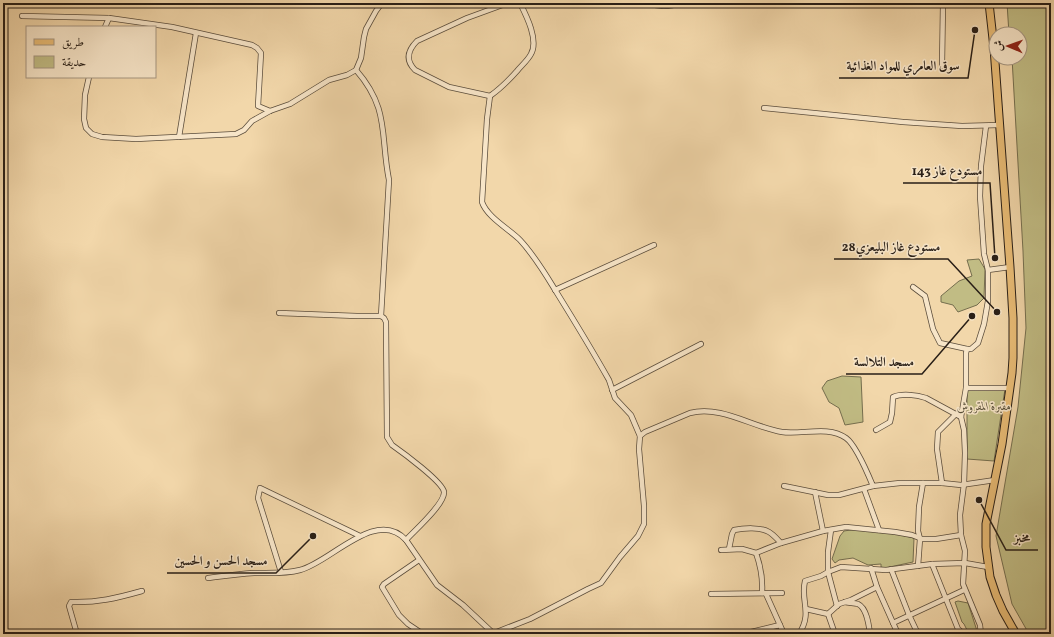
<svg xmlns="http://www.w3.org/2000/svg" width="1054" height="637" font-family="Vollkorn,Amiri,serif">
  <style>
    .green { fill: #c1bc84; stroke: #756e4e }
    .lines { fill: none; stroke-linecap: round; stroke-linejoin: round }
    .street-casing { stroke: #5b4d3c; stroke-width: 6 }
    .primary-casing { stroke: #291f17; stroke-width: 9 }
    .street { stroke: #f7e5c8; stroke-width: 4.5 }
    .primary { stroke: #e9bc75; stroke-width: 7 }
    .labels { text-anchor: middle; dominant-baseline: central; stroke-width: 3; stroke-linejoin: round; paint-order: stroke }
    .park-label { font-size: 12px; font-style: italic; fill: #574e38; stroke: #f7e5c8 }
    .leader { fill: none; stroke: #291f17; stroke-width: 1.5 }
    .callout-dot { fill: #291f17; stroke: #f7e5c8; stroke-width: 1.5 }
    .callout-label { font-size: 13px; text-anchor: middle; font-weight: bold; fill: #291f17; stroke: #f7e5c8; stroke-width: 3; stroke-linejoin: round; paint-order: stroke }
  </style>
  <rect width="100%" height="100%" fill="#f2d7aa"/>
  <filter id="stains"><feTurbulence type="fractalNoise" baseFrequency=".005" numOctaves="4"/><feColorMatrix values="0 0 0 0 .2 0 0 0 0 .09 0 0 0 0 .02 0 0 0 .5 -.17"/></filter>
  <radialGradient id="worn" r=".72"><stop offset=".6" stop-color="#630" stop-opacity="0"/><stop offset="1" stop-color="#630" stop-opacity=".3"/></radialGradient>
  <g class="green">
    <polygon points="1007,3 1051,3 1051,634 1029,634 1012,604 996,536 1018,407 1026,328 1023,251 1012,58 1020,58 1020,34 1009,34"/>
    <polygon points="979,259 985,269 984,298 977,305 958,312 953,305 941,302 941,296 959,281 972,276 967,260"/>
    <polygon points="842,376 861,377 863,422 845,425 839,408 829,402 822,388 827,381"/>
    <polygon points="976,388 1005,389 994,461 967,459 967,391"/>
    <polygon points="857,529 896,534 914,538 913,562 885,568 881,567 881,564 868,565 853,558 839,560 835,563 832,559 840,536 844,531"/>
    <polygon points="958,601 968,603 978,634 969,634 964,624 962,622 955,602"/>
  </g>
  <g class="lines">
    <defs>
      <g id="street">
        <path d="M520,3C526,15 539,40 531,54C528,60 522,65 517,71C509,80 500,89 490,96L487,119L482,202C487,217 509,229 520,240C535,256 546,275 557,293C575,322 592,350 609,380L615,398L631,415L640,436"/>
        <path d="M648,3C660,8 670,6 682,3"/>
        <polyline points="22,16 109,18 172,27 252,45 257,48 261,53 258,106 270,111"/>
        <polyline points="105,27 109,18"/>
        <polyline points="942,66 943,3"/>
        <path d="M356,70C390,109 380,135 389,180L381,316"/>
        <polyline points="89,77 85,95 84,119 86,128 92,134 102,137 136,139 236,134 244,130 252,121 270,111 290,104 329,80 347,75 356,70 361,58 364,37 366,29 376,11 382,3"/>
        <path d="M490,96L449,87L415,70C405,60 408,50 417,41L467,18L508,3"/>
        <polyline points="764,108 903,122 962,126 999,125"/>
        <polyline points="179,137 196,33"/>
        <polyline points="988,270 1010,267"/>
        <polyline points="913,287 925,296 933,329 940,343 967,349"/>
        <polyline points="555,290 654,245"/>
        <path d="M279,313L357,316H381L384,318L386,322L387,437L392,445C402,452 443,482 444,492C445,504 414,531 406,540"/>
        <polyline points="966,388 1009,388"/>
        <polyline points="612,390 701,344"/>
        <path d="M876,430L890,422L892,413L893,397C902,393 917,395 926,398L961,417"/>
        <polyline points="942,483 937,449 938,432 956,414"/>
        <polyline points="784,486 828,495 839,495 873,486"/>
        <polyline points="864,489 879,530"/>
        <polyline points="815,492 823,531"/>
        <polyline points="831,530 828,552 828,572 837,606"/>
        <path d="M729,549L732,534L734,530C744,528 761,527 769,532C774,535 777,539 781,543"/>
        <polyline points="721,550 742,549 756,553"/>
        <polyline points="419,560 384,584 382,587 399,615 408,624 423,634"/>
        <polyline points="932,564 958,629 964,634"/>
        <polyline points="918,566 920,539 918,531 919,507 923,483"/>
        <polyline points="871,568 877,587 898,634"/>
        <polyline points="891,569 909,615 918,634"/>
        <polyline points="281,572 258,498 260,488 360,536"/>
        <path d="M208,578C224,576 239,574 254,573C269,573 285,574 300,570C330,563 376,507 406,540L437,585L463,605L494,634"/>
        <path d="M762,593C763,578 761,567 756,553L781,543L823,531L846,527L895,532L912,535L922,539H936L961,535"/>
        <polyline points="711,594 782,593"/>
        <polyline points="766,594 784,634"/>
        <path d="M845,602C849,603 855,603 858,604C867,608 869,626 870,634"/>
        <polyline points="806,609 828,614 835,634"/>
        <polyline points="828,614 839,604 851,600 877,587"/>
        <polyline points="893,623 964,590"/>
        <path d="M494,633L530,619L588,589L601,583L620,557L638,536L644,524V506L639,449L640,436L645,432L690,413C721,405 752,427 782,432C802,435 828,425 846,438C856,445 868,474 873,486L900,483H942L961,485L995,480"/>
        <path d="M77,634L69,606L71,602C97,603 117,598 142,591"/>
        <polyline points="743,634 780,625"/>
        <path d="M799,634C813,612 800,601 805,581L821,576L828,572L841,567L886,570L932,564L965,563L988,567"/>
        <polyline points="981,634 980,625 963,584 965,551 961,535 960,515 964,484 965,453 964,430 961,417 966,388 966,353 967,349 971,349 978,343 984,324 988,301 988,270 984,254 980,196 981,166 986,126"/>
      </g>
      <polyline id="primary" points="989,3 994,48 1010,267 1013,318 1013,358 1012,373 1002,444 986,524 986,547 990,577 996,595 1003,611 1016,634"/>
    </defs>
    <use href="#street" class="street-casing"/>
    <use href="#primary" class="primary-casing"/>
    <use href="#street" class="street"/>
    <use href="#primary" class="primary"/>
  </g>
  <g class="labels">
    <g class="park-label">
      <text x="984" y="407">مقبرة المقروش</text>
    </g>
  </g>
  <path class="leader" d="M975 30L968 78H839M995 258L990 183H903M997 312L948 259H834M972 316L922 374H846M979 500L1006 550H1038M313 536L276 573H167"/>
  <g class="callout-dot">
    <circle cx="975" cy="30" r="4"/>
    <circle cx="995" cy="258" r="4"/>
    <circle cx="997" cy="312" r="4"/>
    <circle cx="972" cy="316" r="4"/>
    <circle cx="979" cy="500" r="4"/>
    <circle cx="313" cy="536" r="4"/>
  </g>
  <g class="callout-label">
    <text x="903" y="70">سوق العامري للمواد الغذائية</text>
    <text x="947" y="175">مستودع غاز 143</text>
    <text x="891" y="251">28مستودع غاز البليعزي</text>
    <text x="884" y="366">مسجد التلالسة</text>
    <text x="1022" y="542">مخبز</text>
    <text x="221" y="565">مسجد الحسن و الحسين</text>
  </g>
  <rect width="1054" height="637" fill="none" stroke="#f2d7aa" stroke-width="16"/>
  <rect x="4" y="4" width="1046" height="629" fill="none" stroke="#291f17" stroke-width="2"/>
  <rect x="8" y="8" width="1038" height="621" fill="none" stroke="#291f17"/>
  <rect x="26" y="26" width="130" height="52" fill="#f7e5c8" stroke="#a59681"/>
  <rect x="34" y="39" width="20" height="6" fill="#e9bc75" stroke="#a59681"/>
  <text x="62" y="46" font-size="12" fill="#291f17">طريق</text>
  <rect x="34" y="56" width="20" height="12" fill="#c1bc84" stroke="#a59681"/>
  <text x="62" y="66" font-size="12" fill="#291f17">حديقة</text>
  <g transform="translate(1008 46) rotate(272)"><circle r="19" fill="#f7e5c8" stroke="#a59681"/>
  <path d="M0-3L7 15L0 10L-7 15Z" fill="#8f2418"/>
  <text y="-6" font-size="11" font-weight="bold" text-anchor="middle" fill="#291f17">ش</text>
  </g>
  <rect width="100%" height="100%" filter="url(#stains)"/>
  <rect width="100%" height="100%" fill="url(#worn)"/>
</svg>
